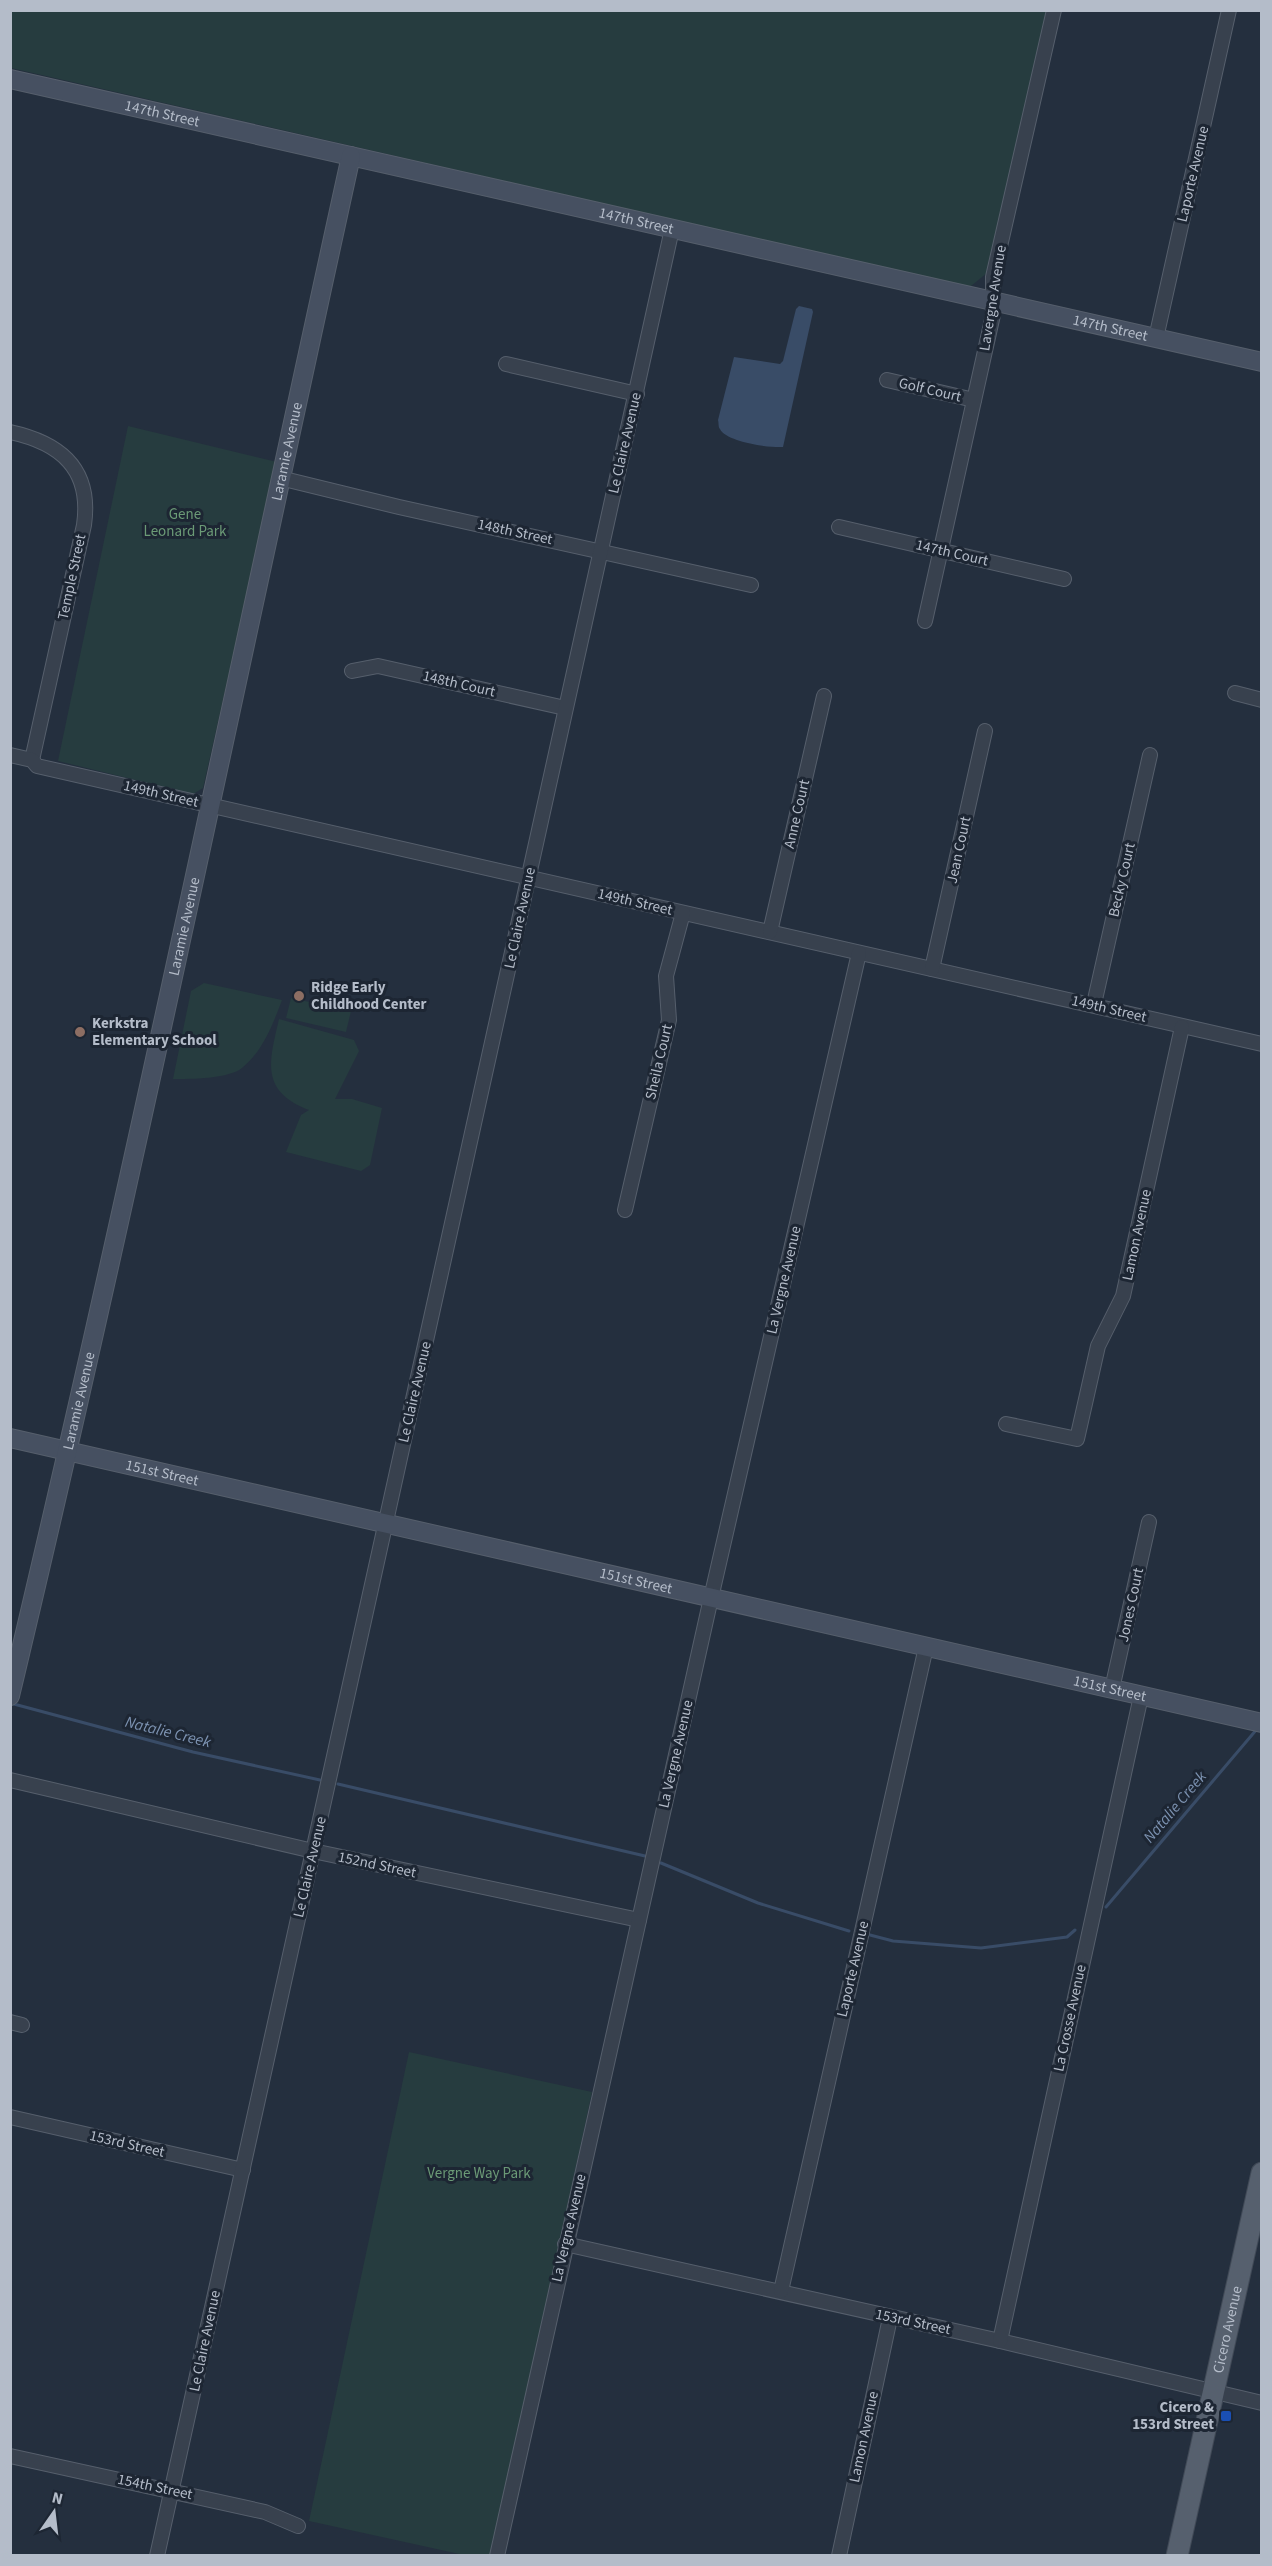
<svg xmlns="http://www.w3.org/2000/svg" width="1272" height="2566" font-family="'Source Sans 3',sans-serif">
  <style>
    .green { fill: #263c3f }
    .water { fill: #394c67 }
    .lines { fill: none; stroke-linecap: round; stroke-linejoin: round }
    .stream { stroke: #394c67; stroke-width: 3 }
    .street-casing { stroke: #565f6c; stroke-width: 16 }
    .secondary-casing { stroke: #565f6c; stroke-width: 20 }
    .primary-casing { stroke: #414a57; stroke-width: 23 }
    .street { stroke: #38414e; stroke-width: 14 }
    .secondary { stroke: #465061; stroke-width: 18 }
    .primary { stroke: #56606e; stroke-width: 21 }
    .education-dot { fill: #8d6e63; stroke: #1d2633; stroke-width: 2 }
    .transit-dot { fill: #1a4fb4; stroke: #1d2633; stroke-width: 2 }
    .labels { text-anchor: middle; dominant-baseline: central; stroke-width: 6; stroke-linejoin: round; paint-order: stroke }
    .street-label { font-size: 15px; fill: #b4bcc9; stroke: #1d2633 }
    .park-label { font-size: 15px; fill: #6b9a76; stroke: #1d2633 }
    .poi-label { font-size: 15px; font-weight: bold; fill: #b4bcc9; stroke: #1d2633; text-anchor: start }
    .water-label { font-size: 16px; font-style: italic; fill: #7c92b1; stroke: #1d2633 }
  </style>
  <rect width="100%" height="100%" fill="#242f3e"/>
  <g class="green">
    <polygon points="11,11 1049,11 987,273 971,286 964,286 11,68"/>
    <polygon points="128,426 277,462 203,788 193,794 58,761"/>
    <path d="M204,983L282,1000C273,1024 263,1051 242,1068C228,1079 191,1079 173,1079L191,991Z"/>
    <polygon points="291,998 351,1011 346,1032 286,1018"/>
    <path d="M279,1019L354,1040L359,1051L335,1099H352L382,1108L370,1165L361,1171L286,1152L301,1115L309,1110C260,1091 269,1062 279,1019Z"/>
    <polygon points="409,2052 592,2092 493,2555 464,2555 309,2521"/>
  </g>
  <path class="water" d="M799,306L812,309L813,312L783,447C770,448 726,442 720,429C718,427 719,423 718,420L734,357L780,364L783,361L796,309Z"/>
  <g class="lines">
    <g class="stream">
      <polyline points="10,1703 193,1752 320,1780"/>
      <polyline points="338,1784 645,1856"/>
      <polyline points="661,1863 758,1903 849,1931"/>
      <polyline points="1106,1907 1257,1729"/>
      <polyline points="870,1935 893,1941 981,1948 1067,1937 1075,1930"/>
    </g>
    <defs>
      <g id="street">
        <polyline points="1156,338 1229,10"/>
        <polyline points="506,364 637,394"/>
        <polyline points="887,380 974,400"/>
        <path d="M10,432C61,443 92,469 84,525L32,760"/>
        <polyline points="280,478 399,507 751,585"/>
        <polyline points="839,527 1064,579"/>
        <polyline points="925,621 993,315 993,277 1054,10"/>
        <polyline points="352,671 378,666 565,708"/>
        <polyline points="1235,693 1262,700"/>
        <polyline points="10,755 32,760 37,766 1262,1044"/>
        <polyline points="770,932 824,696"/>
        <polyline points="932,969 985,731"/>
        <polyline points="1094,1004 1150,755"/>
        <polyline points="625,1210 669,1020 666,976 683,913"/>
        <polyline points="1006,1424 1077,1439 1098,1346 1123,1296 1182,1027"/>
        <polyline points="1112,1689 1149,1522"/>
        <polyline points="10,1780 313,1851 639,1920"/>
        <polyline points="10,2022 22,2025"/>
        <polyline points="10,2117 243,2170"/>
        <polyline points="565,2244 1000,2341 1262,2403"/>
        <polyline points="781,2291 926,1647"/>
        <polyline points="1000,2341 1141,1696"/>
        <polyline points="10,2456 265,2512 298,2526"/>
        <polyline points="157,2556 672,229"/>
        <polyline points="497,2556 711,1598 859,953"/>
        <polyline points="839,2556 890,2318"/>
      </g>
      <g id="secondary">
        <path id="s1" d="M10,79L1262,362"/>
        <path id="s2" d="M10,1438L1262,1723"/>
        <path id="s3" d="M10,1696C132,1185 238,670 351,156"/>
      </g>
      <g id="primary">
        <path id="s4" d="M1177,2556L1262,2173"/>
      </g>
    </defs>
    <use href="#street" class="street-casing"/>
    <use href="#secondary" class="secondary-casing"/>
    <use href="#primary" class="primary-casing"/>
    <use href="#street" class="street"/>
    <use href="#secondary" class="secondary"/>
    <use href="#primary" class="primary"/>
  </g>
  <g class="education-dot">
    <circle cx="299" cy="996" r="6"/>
    <circle cx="80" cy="1032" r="6"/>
  </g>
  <rect class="transit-dot" x="1220" y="2410" width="12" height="12" rx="3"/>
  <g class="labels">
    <g class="street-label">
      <text stroke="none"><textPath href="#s1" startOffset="156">147th Street</textPath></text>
      <text transform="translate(1193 174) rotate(-77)">Laporte Avenue</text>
      <text stroke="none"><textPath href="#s1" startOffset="642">147th Street</textPath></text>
      <text transform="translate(993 298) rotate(-81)">Lavergne Avenue</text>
      <text stroke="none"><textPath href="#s1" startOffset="1128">147th Street</textPath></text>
      <text transform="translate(930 390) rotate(13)">Golf Court</text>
      <text transform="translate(625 443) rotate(-77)">Le Claire Avenue</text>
      <text stroke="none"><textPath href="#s3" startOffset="1275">Laramie Avenue</textPath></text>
      <text transform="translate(515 532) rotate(12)">148th Street</text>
      <text transform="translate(952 553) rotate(13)">147th Court</text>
      <text transform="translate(72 577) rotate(-78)">Temple Street</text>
      <text transform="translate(459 684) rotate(13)">148th Court</text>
      <text transform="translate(161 794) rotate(13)">149th Street</text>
      <text transform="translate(797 814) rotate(-77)">Anne Court</text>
      <text transform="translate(959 850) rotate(-78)">Jean Court</text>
      <text transform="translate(1122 880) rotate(-77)">Becky Court</text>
      <text transform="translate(635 902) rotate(13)">149th Street</text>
      <text transform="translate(520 918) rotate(-78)">Le Claire Avenue</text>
      <text stroke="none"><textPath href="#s3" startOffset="789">Laramie Avenue</textPath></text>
      <text transform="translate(1109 1009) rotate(13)">149th Street</text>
      <text transform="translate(659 1062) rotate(-77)">Sheila Court</text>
      <text transform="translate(1137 1235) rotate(-78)">Lamon Avenue</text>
      <text transform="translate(784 1280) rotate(-77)">La Vergne Avenue</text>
      <text transform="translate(415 1392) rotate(-77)">Le Claire Avenue</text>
      <text stroke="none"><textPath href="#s3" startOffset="303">Laramie Avenue</textPath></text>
      <text stroke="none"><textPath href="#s2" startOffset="156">151st Street</textPath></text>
      <text stroke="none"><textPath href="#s2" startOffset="642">151st Street</textPath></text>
      <text transform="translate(1131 1605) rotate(-78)">Jones Court</text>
      <text stroke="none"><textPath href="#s2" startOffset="1128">151st Street</textPath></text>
      <text transform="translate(676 1754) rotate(-77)">La Vergne Avenue</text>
      <text transform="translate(377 1865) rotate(12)">152nd Street</text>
      <text transform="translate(310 1867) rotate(-77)">Le Claire Avenue</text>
      <text transform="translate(853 1969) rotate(-77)">Laporte Avenue</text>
      <text transform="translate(1070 2018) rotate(-78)">La Crosse Avenue</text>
      <text transform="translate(127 2144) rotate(13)">153rd Street</text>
      <text transform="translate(569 2228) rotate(-77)">La Vergne Avenue</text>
      <text transform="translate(913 2322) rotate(12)">153rd Street</text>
      <text stroke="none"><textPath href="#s4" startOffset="232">Cicero Avenue</textPath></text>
      <text transform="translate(205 2341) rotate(-78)">Le Claire Avenue</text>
      <text transform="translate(864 2437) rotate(-78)">Lamon Avenue</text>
      <text transform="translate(155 2487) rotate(12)">154th Street</text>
    </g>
    <g class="park-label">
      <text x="185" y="514">Gene<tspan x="185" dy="17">Leonard Park</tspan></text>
      <text x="479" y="2173">Vergne Way Park</text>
    </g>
    <g class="poi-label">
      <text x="311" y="987">Ridge Early<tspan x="311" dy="17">Childhood Center</tspan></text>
      <text x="92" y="1023">Kerkstra<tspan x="92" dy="17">Elementary School</tspan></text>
      <text x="1214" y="2407" text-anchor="end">Cicero &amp;<tspan x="1214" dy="17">153rd Street</tspan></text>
    </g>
    <g class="water-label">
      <text transform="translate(168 1732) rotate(14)">Natalie Creek</text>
      <text transform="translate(1175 1807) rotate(-50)">Natalie Creek</text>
    </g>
  </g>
  <rect width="1272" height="2566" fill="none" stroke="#b4bcc9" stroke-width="24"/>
  <g transform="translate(54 2512) rotate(14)" stroke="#1d2633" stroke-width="4.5" paint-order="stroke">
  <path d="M0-4.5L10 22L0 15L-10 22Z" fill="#b4bcc9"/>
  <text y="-9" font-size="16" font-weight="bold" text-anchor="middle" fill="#b4bcc9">N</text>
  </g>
</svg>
